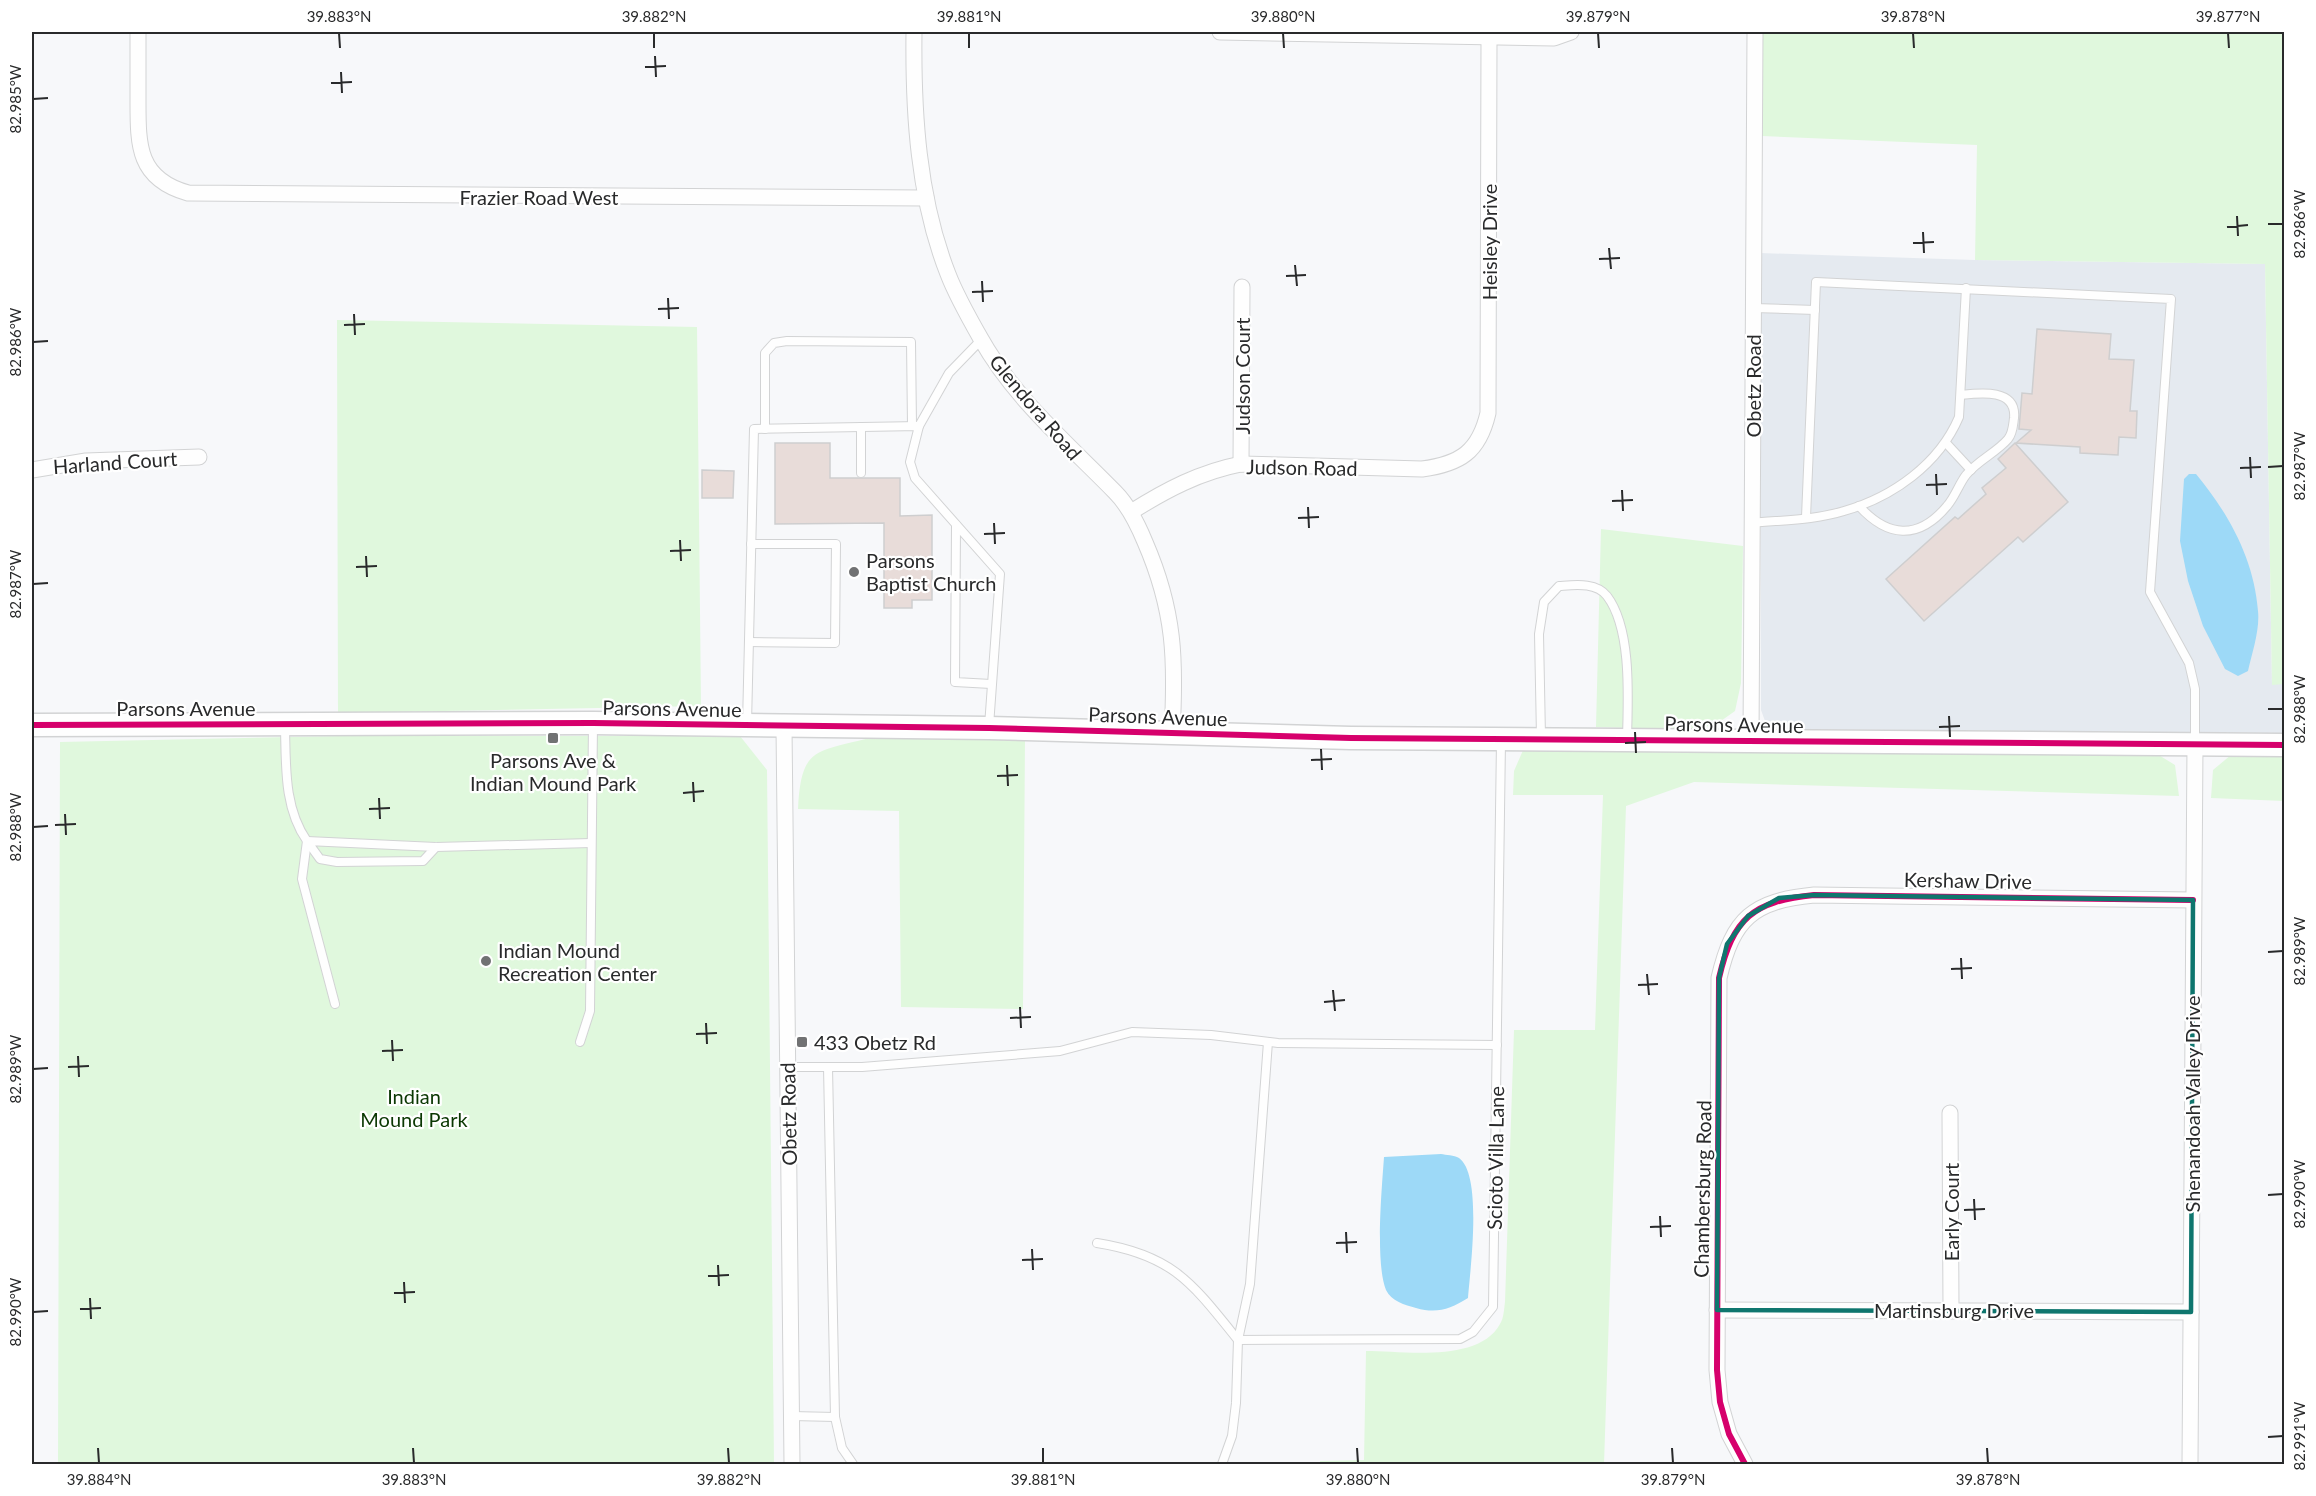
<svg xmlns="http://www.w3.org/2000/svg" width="2316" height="1496" font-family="Lato,sans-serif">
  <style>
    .built { fill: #e5eaf0 }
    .green { fill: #e0f8dd }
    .water { fill: #9dd9f7 }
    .building { fill: #e8dcd9; stroke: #cececf; stroke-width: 1.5 }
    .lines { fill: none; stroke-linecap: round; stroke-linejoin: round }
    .lane-casing { stroke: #d2d3d4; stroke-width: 10 }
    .street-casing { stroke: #d2d3d4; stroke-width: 17 }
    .secondary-casing { stroke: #d2d3d4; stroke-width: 25 }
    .lane { stroke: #fefefe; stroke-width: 8 }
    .street { stroke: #fefefe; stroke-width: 15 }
    .secondary { stroke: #fefefe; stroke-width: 22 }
    .cycleway-casing { stroke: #fff; stroke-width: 10 }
    .cycleway { stroke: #d6006c; stroke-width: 6 }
    .marked { fill: none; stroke: #0f766e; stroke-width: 4.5; stroke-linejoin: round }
    .ticks { fill: none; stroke: #292a2b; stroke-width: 2 }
    .poi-dot { fill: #717273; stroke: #fff; stroke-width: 2 }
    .labels { text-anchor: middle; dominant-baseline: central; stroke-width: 4.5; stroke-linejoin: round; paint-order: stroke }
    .street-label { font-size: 20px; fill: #292a2b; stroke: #fff }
    .poi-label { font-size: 20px; fill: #292a2b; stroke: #fff; text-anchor: start }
    .park-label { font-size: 20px; fill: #0b3803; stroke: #fff }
    .neatline { fill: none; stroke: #292a2b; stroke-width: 2 }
    .ticks-label { font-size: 15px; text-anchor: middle; fill: #292a2b }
  </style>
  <rect width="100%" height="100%" fill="#f7f8fa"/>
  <polygon class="built" points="1760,253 1975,260 2265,264 2272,684 2284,684 2284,733 1778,729 1765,721 1761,710"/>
  <g class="green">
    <polygon points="1763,32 2284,32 2284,684 2272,685 2265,264 1975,260 1977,145 1762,136"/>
    <polygon points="337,320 697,327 701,706 338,713"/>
    <polygon points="1601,529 1743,546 1741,683 1735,711 1718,723 1696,730 1596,727"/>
    <polygon points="339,736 740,736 767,770 774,1464 58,1464 60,742"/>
    <path d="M870,738L1025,740L1023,1009L901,1007L899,811L798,809C801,747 815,752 870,738Z"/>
    <path d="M1524,748L2157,754L2175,765L2179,796L1694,782L1626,806L1604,1464H1320V1461L1364,1460L1366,1351C1404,1351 1479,1363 1500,1324C1504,1318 1504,1308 1505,1302L1514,1030H1595L1603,795H1513L1514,771Z"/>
    <polygon points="2231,755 2284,756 2284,801 2211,798 2213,770"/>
  </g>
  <g class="water">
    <path d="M2189,474H2196C2229,514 2254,559 2258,611C2260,630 2252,653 2248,671L2238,676L2225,669L2203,626L2188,581L2180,541L2184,479Z"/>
    <path d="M1441,1154C1446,1155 1454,1155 1459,1158C1483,1175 1470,1271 1468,1298C1450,1309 1437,1314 1416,1308C1405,1305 1391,1301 1386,1290C1375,1263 1382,1187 1384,1157Z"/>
  </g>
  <g class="building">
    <polygon points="2037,329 2111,334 2109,359 2134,360 2130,411 2137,411 2136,438 2119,437 2118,455 2080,453 2080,447 2016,443 2031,430 2019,429 2022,393 2032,394"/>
    <polygon points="775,443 830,443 830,478 900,478 900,516 932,515 932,600 912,600 912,608 884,608 884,523 775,524"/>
    <polygon points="2015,443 2068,502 2023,542 2018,537 1924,621 1886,579 1955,517 1958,519 1986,494 1982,488 2006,468 1998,459"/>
    <polygon points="702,470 734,471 733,498 702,498"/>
  </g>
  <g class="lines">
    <defs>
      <g id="lane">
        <polyline points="1754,308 1815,310"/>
        <polyline points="919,426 949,373 981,340"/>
        <polyline points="861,427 861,473"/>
        <polyline points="765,429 765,353 774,343 787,341 911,342 912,426"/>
        <polyline points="1946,443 1971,470"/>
        <path d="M1859,506C1887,537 1918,541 1947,506C1955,497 1959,484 1966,475C1978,460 1996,453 2008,439C2013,433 2013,425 2014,418C2017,388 1979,393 1961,395"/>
        <polyline points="1806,517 1816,282 2171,299 2150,592 2189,663 2195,689 2195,743"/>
        <path d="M1752,523C1782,520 1815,520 1844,511C1893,497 1939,464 1959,417L1966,288"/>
        <polyline points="956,525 955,682 991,684"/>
        <polyline points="749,642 835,643 836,544 751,544"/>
        <polyline points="747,724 754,429 919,426 910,462 915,478 1000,574 989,726"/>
        <path d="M285,727C286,767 284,808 307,841L302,879L335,1004"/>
        <path d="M1541,737L1539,634L1544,602L1559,586C1575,585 1596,582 1607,596C1632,629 1628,698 1627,738"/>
        <polyline points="436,847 423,861 337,862 320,859 307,841 436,847 591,843"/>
        <polyline points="580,1042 590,1011 593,724"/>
        <polyline points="787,1067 862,1067 1060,1051 1132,1032 1211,1035 1278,1043 1497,1045"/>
        <polyline points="828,1067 835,1417 842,1448 853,1464"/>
        <path d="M1097,1243C1173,1255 1192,1283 1238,1340"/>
        <polyline points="1238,1340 1460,1339 1473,1332 1493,1307 1501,741"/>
        <polyline points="792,1416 835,1417"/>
        <polyline points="1222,1464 1232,1436 1236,1403 1238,1340 1250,1284 1268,1042"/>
      </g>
      <g id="street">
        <path d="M138,32C138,55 138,78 138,102C138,146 138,179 188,193L926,198"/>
        <path d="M914,32C913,112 918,198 948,274C956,295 969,318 981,339C1014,398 1068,444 1115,492C1129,506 1138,525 1145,542C1175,611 1176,661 1172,733"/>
        <polyline points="1220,32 1554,38 1571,32"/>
        <polyline points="1241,464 1242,287"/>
        <polyline points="32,470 86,461 199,457"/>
        <path d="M1131,512C1166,490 1200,472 1241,464L1422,469C1460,464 1479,452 1488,413L1489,37"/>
        <polyline points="784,727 792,1464"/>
        <polyline points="1751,740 1755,32"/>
        <polyline points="1950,1113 1951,1310"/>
        <polyline points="1717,1310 2191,1312"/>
        <path d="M1745,1464L1729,1434L1720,1402L1717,1370L1719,978C1733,918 1753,901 1814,895L2193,900"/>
        <polyline points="2190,1464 2195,744"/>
      </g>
      <polyline id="secondary" points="32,725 593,723 989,728 1351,738 2284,745"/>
    </defs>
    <use href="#lane" class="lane-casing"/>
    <use href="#street" class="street-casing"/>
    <use href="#secondary" class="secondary-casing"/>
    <use href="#lane" class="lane"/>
    <use href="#street" class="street"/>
    <use href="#secondary" class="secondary"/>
    <defs>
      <g id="cycleway">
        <polyline points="32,725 593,723 989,728 1351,738 2284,745"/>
        <path d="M1745,1464L1729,1434L1720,1402L1717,1370L1719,978C1733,918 1753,901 1814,895L2193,900"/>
      </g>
    </defs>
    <use href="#cycleway" class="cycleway-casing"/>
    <use href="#cycleway" class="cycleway"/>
  </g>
  <path class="marked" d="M1814,895L2193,900L2191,1312L1717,1310L1719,978L1727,944L1748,916L1779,898Z"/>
  <path class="ticks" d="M339,33L340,48M654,33V48M969,33V48M1283,33L1284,48M1598,33L1599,48M1913,33L1914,48M2228,33L2229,48M655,56L656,77M645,67L666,66M341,72L342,93M331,83L352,82M33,99L48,98M2237,216L2238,236M2268,224H2283M2227,227L2248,225M1923,232L1924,253M1913,243L1934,242M1609,248L1611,269M1599,259L1620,258M1295,265L1297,286M1286,276L1306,275M982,281L983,302M972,292L993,291M668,298L669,319M658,309L679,308M354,314L355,335M344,325L365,324M33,342L48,341M2250,457L2251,478M2268,467L2283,466M2240,468L2261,467M1936,474L1937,495M1926,485L1947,484M1622,490L1623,511M1612,501L1633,500M1308,507L1309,528M1298,518L1319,517M994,523L995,544M984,534L1005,533M680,540L681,561M670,551L691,550M366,556L367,577M356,567L377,566M33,584L48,583M2268,709H2283M1949,716L1950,737M1939,727L1960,726M1635,732L1636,753M1625,743L1646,742M1321,749L1322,770M1311,760L1332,759M1007,765L1008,786M997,776L1018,775M693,782L694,802M683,793L704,791M379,798L380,819M369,809L390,808M65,814L66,835M55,825L76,824M33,827L48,826M2268,952L2283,951M1961,958L1962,979M1951,969L1972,968M1647,974L1649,995M1638,985L1658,984M1333,990L1335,1011M1324,1002L1345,1000M1020,1007L1021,1028M1010,1018L1031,1017M706,1023L707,1044M696,1034L717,1033M392,1040L393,1061M382,1051L403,1050M78,1056L79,1077M68,1067L89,1066M33,1069L48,1068M2268,1195L2283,1194M1974,1199L1975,1220M1964,1210L1985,1209M1660,1216L1661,1237M1650,1227L1671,1226M1346,1232L1347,1253M1336,1243L1357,1242M1032,1249L1033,1270M1022,1260L1043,1259M718,1265L719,1286M708,1276L729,1275M404,1282L405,1303M394,1293L415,1292M90,1298L91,1319M80,1309L101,1308M33,1312L48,1311M2268,1437L2283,1436M98,1448L99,1463M413,1448L414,1463M728,1448L729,1463M1043,1448V1463M1357,1448L1358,1463M1672,1448L1673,1463M1987,1448L1988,1463"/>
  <g class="poi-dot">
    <circle cx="854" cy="572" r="6"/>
    <rect x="547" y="732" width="12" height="12" rx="3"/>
    <circle cx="486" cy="961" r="6"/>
    <rect x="796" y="1036" width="12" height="12" rx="3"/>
  </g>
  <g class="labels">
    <g class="street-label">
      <text x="539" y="197">Frazier Road West</text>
      <text transform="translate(1489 242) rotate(-90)">Heisley Drive</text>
      <text transform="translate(1242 376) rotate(-90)">Judson Court</text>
      <text transform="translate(1753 386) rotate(-90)">Obetz Road</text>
      <text transform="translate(1036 407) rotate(50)">Glendora Road</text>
      <text transform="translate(115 462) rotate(-4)">Harland Court</text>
      <text transform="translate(1302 467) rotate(1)">Judson Road</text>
      <text x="186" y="708">Parsons Avenue</text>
      <text transform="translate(672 708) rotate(1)">Parsons Avenue</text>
      <text transform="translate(1158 716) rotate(2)">Parsons Avenue</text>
      <text transform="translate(1734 724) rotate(1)">Parsons Avenue</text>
      <text transform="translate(1968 880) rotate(1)">Kershaw Drive</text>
      <text transform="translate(2192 1104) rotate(-90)">Shenandoah Valley Drive</text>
      <text transform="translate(788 1114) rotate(-91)">Obetz Road</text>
      <text transform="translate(1495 1158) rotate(-89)">Scioto Villa Lane</text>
      <text transform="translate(1702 1189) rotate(-89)">Chambersburg Road</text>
      <text transform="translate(1951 1212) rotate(-90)">Early Court</text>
      <text x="1954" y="1310">Martinsburg Drive</text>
    </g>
    <g class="poi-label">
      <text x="866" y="560">Parsons<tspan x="866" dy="23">Baptist Church</tspan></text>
      <text x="553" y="760" text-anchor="middle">Parsons Ave &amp;<tspan x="553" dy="23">Indian Mound Park</tspan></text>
      <text x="498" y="950">Indian Mound<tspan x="498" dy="23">Recreation Center</tspan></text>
      <text x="814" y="1042">433 Obetz Rd</text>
    </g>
    <g class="park-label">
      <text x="414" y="1096">Indian<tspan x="414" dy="23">Mound Park</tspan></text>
    </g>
  </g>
  <rect width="2316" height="1496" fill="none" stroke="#ffffff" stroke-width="66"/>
  <rect x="33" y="33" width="2250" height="1430" class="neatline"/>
  <g class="ticks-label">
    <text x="339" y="22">39.883°N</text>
    <text x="654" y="22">39.882°N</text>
    <text x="969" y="22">39.881°N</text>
    <text x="1283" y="22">39.880°N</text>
    <text x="1598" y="22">39.879°N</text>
    <text x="1913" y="22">39.878°N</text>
    <text x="2228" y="22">39.877°N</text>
    <text transform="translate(16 99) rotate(-90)" y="5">82.985°W</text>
    <text transform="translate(2300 224) rotate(-90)" y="5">82.986°W</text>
    <text transform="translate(16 342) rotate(-90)" y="5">82.986°W</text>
    <text transform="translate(2300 466) rotate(-90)" y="5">82.987°W</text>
    <text transform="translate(16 584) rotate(-90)" y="5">82.987°W</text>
    <text transform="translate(2300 709) rotate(-90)" y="5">82.988°W</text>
    <text transform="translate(16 827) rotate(-90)" y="5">82.988°W</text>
    <text transform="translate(2300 951) rotate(-90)" y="5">82.989°W</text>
    <text transform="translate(16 1069) rotate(-90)" y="5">82.989°W</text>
    <text transform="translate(2300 1194) rotate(-90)" y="5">82.990°W</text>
    <text transform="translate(16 1312) rotate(-90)" y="5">82.990°W</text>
    <text transform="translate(2300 1436) rotate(-90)" y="5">82.991°W</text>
    <text x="99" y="1485">39.884°N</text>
    <text x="414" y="1485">39.883°N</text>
    <text x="729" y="1485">39.882°N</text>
    <text x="1043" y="1485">39.881°N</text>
    <text x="1358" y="1485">39.880°N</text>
    <text x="1673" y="1485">39.879°N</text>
    <text x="1988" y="1485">39.878°N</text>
  </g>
</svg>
